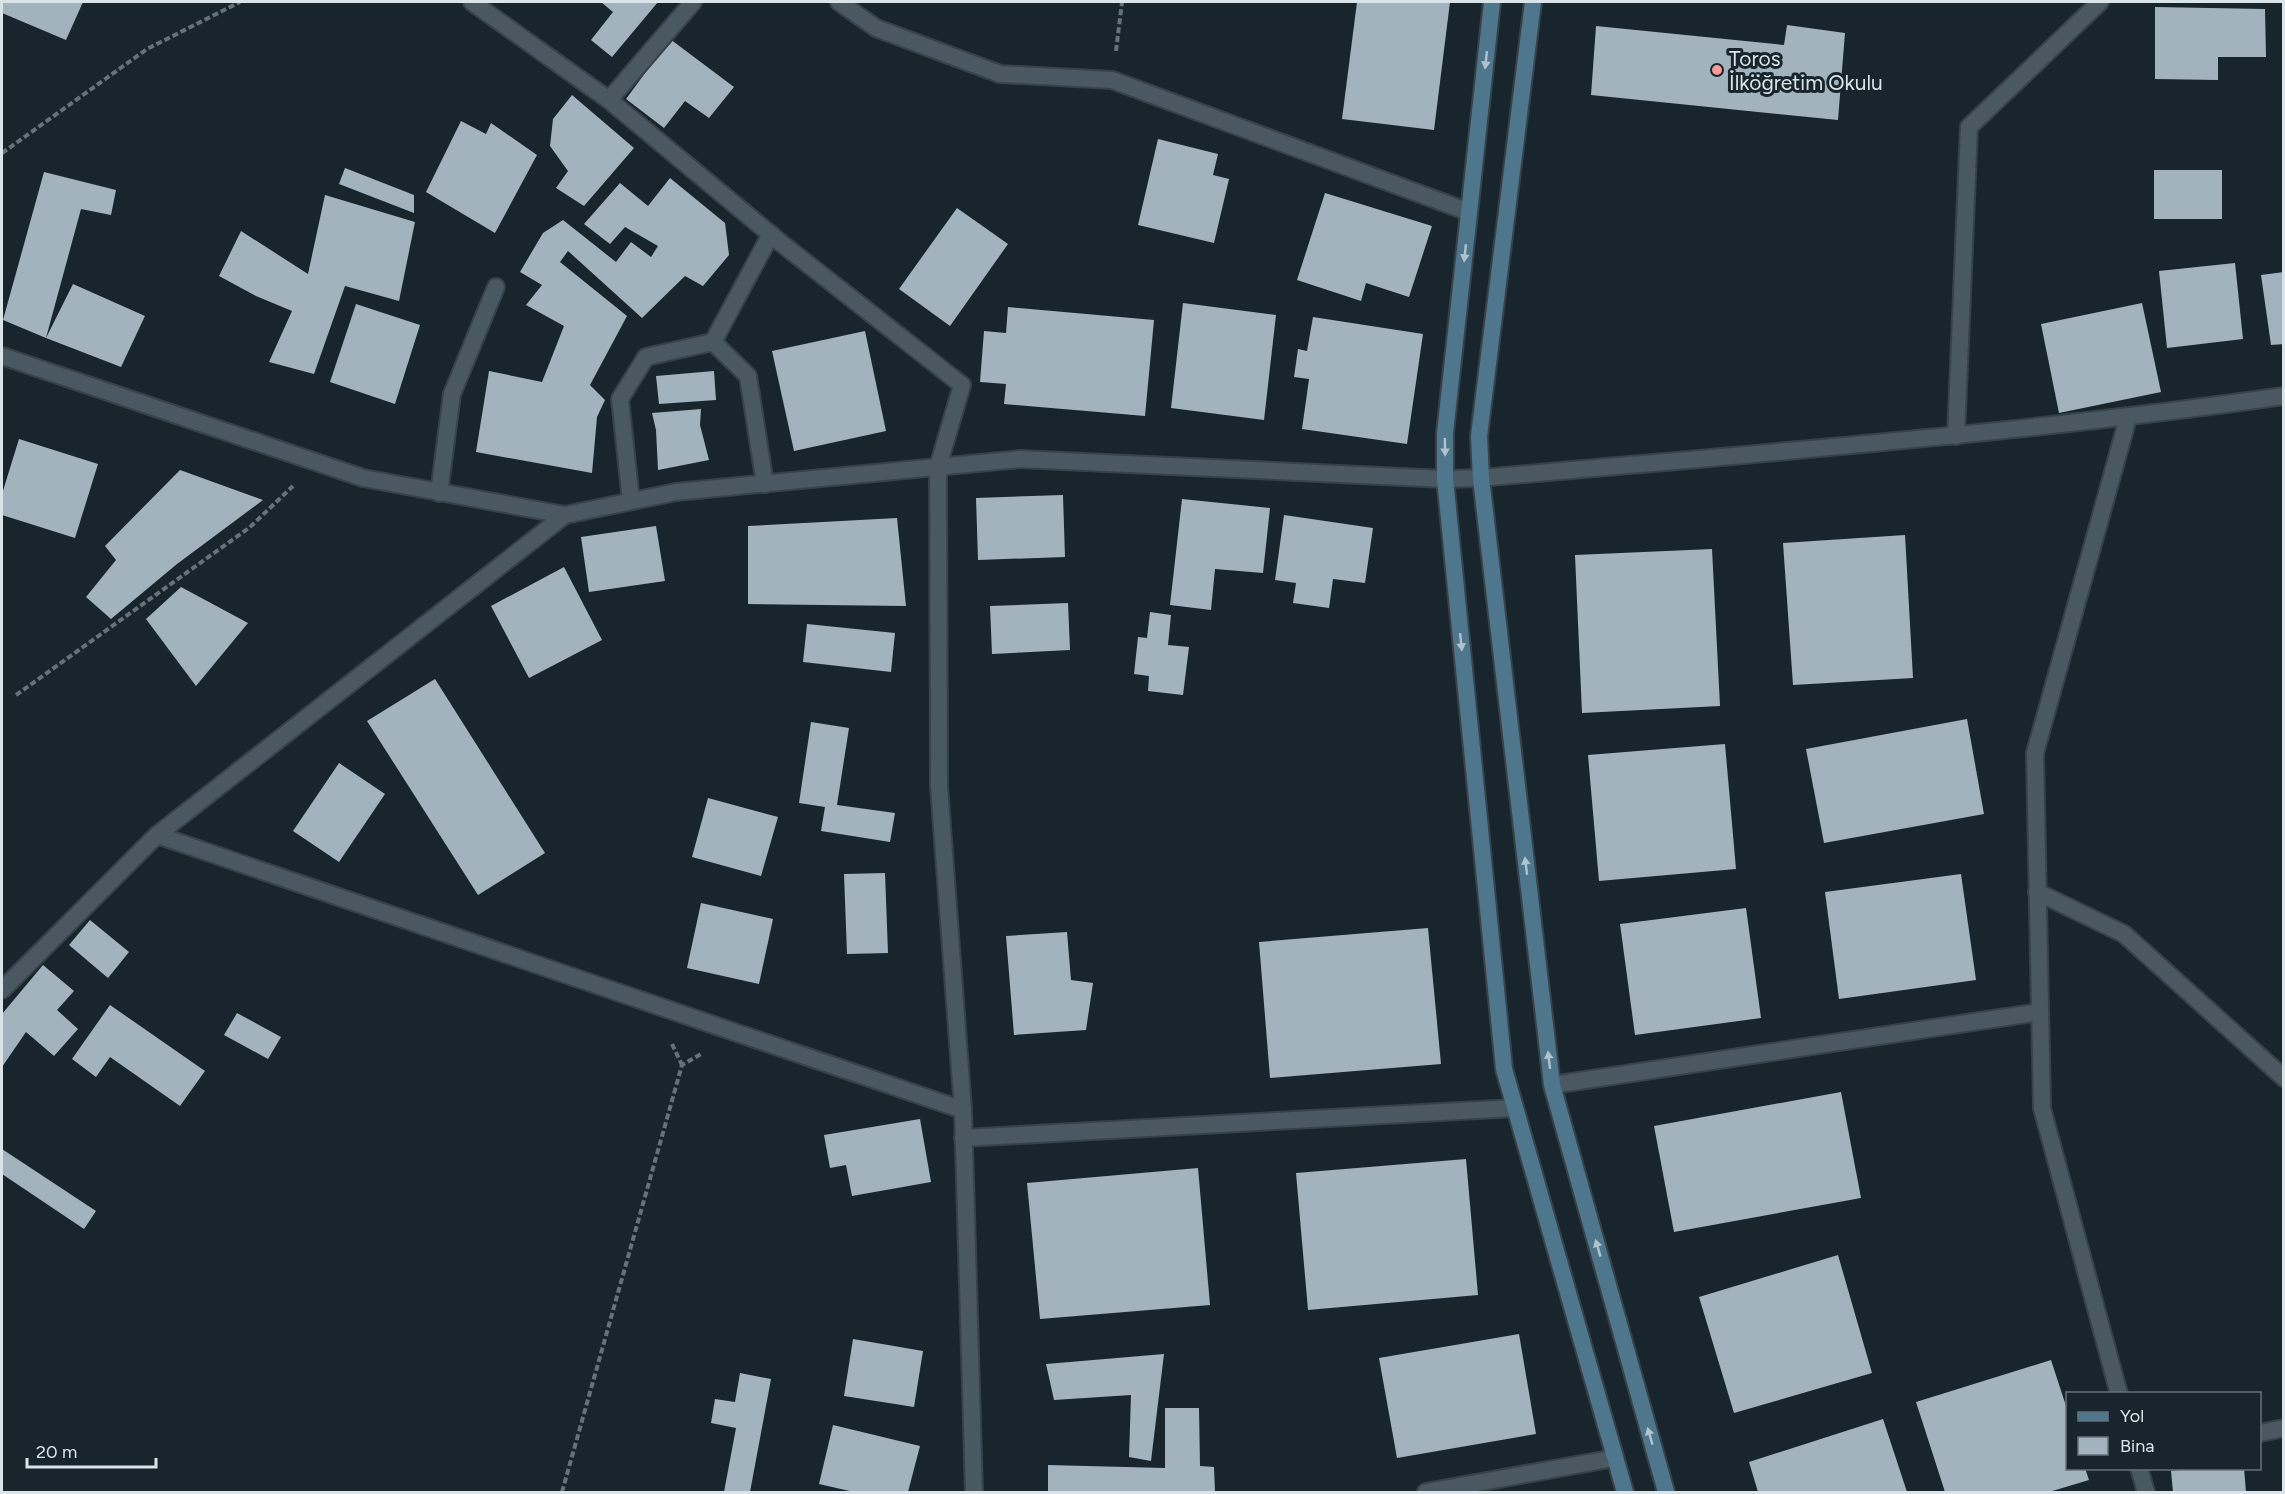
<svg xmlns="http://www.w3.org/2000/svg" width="2285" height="1494" font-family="Figtree,sans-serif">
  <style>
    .building { fill: #a2b3be }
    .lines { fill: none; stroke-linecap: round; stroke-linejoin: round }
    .minor-casing { stroke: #374148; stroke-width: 20 }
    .tertiary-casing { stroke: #374148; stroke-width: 20 }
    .secondary-casing { stroke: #374148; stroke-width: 20 }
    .path { stroke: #667178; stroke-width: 4; stroke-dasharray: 6 3; stroke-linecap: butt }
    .minor { stroke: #495861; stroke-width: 16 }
    .tertiary { stroke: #495861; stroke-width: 16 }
    .secondary { stroke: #4e778d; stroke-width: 16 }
    .oneway { fill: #b0c3cd }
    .poi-dot { fill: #f59c95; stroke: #18252d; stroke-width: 2 }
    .labels { text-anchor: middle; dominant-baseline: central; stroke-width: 6; stroke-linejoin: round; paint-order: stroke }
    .poi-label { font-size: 21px; fill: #dae3e8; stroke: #18252d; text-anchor: start }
  </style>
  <rect width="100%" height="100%" fill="#18252d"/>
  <g class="building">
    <polygon points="2,2 83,2 66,40 2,13"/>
    <polygon points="601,2 658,2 612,57 591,40 613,12"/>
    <polygon points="1357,2 1450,2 1434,130 1342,119"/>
    <polygon points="2155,7 2265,9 2266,57 2218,57 2218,80 2155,79"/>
    <polygon points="1787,25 1845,33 1838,120 1591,95 1596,26 1784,45"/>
    <polygon points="670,39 734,87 709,118 685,101 664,128 626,99"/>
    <polygon points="572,95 634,148 584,206 556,188 568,171 550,146 553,119"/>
    <polygon points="461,121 486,134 491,123 537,155 495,233 426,192"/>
    <polygon points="1158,139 1218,154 1213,175 1229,179 1214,243 1138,225"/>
    <polygon points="345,168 414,195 414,213 339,184"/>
    <rect x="2154" y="170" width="68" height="49"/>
    <polygon points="44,172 116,190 111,215 81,209 46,338 3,320"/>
    <polygon points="670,178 725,223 729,255 703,286 685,276 642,318 568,251 560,262 627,316 590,385 605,400 597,417 592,473 476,452 489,371 542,382 564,326 526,305 542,285 520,272 543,233 563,220 616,262 631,242 651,257 658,246 625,227 610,244 584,224 620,183 648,206"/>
    <polygon points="1325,193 1432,226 1409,297 1366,283 1361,301 1297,280"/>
    <polygon points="325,195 415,222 399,301 345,286 314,374 269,362 292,311 256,296 219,276 241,231 308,274"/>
    <polygon points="957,208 1008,244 950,326 899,289"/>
    <polygon points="2235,263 2243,339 2167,348 2159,271"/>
    <polygon points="2284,272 2284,344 2271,345 2261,275"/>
    <polygon points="73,284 145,316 121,367 46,338"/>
    <polygon points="1183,303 1276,315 1264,420 1171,408"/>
    <polygon points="2142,303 2161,392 2059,413 2041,324"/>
    <polygon points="356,304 420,325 395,404 330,382"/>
    <polygon points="1008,307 1154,320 1145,416 1004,404 1006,384 980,382 984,331 1006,333"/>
    <polygon points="1313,317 1423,334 1407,444 1302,429 1309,379 1294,377 1298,349 1307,351"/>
    <polygon points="865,331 886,431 794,451 772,351"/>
    <polygon points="714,371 716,400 659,404 656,376"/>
    <polygon points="701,409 700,425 709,460 658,470 656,430 652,413"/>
    <polygon points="19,439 98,464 75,538 2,515 2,494"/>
    <polygon points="180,470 263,500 177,564 111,619 86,597 116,560 105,546"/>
    <polygon points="1063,495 1065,557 978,560 976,498"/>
    <polygon points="1182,499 1270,508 1263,573 1215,569 1211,610 1170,605"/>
    <polygon points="1284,515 1373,528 1365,583 1333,579 1329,608 1293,603 1296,583 1275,580"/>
    <polygon points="897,518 906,606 748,604 748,526"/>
    <polygon points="656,526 665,581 589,592 581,537"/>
    <polygon points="1905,535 1913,678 1793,685 1783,543"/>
    <polygon points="1712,549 1720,706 1582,713 1575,555"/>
    <polygon points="564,567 602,640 529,678 491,606"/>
    <polygon points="181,587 248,623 196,686 146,619"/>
    <polygon points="1068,603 1070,650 992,654 990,606"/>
    <polygon points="1150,612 1171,615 1168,645 1189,647 1183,695 1148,691 1149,676 1134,674 1138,637 1147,638"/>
    <polygon points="807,624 895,633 891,672 803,662"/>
    <polygon points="435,679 545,853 478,895 367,721"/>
    <polygon points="1967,719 1984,814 1824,843 1806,749"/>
    <polygon points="811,722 849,728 837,805 895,813 890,842 821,831 825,807 799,803"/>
    <polygon points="1725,744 1736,869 1599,881 1588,755"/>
    <polygon points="339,763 385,794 339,862 293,831"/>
    <polygon points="708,798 778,817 761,876 692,857"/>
    <polygon points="885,873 888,953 847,954 844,874"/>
    <polygon points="1961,874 1976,980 1839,999 1825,892"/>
    <polygon points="701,903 773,919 759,984 687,968"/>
    <polygon points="1746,908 1761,1018 1635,1035 1620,924"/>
    <polygon points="90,920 129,952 108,978 69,945"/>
    <polygon points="1428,928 1441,1064 1270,1078 1259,942"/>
    <polygon points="1067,932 1071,980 1093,983 1086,1030 1014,1035 1006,936"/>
    <polygon points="43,965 74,991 57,1010 78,1029 54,1056 26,1032 2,1067 2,1014"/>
    <polygon points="110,1005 205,1071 180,1106 110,1057 96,1077 72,1059"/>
    <polygon points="237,1013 281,1037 268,1059 224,1035"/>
    <polygon points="1841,1092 1861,1198 1674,1232 1654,1126"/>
    <polygon points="920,1119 931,1182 852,1196 846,1165 830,1168 824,1135"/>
    <polygon points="2,1149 96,1211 84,1229 2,1174"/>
    <polygon points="1466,1159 1478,1295 1308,1310 1296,1173"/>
    <polygon points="1198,1168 1210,1305 1040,1319 1027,1183"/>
    <polygon points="1838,1255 1872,1373 1734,1413 1699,1297"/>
    <polygon points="1519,1334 1536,1434 1397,1458 1379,1358"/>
    <polygon points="853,1339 923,1351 914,1407 844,1396"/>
    <polygon points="1164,1354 1151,1461 1129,1457 1131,1395 1054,1400 1046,1364"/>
    <polygon points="2051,1360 2068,1412 2068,1468 2085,1468 2089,1480 2049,1492 1945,1492 1916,1402"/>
    <polygon points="740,1373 771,1379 750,1492 724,1492 736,1428 711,1423 715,1399 735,1402"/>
    <polygon points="1165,1408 1199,1408 1200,1466 1214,1467 1215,1492 1048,1492 1048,1465 1165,1468"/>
    <polygon points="1883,1419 1907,1492 1758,1492 1749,1462"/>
    <polygon points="833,1425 920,1446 908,1492 854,1492 819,1484"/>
    <polygon points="2194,1468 2244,1468 2246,1492 2173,1492 2171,1471"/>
  </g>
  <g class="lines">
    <defs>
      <g id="minor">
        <polyline points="472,2 609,100 781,243 962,385 938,467 939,786 963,1110 974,1492"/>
        <polyline points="839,2 876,28 1000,74 1112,80 1469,212"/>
        <polyline points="609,100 693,2"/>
        <polyline points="713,342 771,234"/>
        <polyline points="1956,436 1969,127 2100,2"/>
        <polyline points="439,493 452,394 496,287"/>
        <polyline points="631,501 620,399 646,357 713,342 748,376 765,484"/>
        <polyline points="157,835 963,1110"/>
        <polyline points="2037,892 2124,934 2284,1078"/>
        <polyline points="1552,1085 2040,1012"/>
        <polyline points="963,1138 1515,1108"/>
        <polyline points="2119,1394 2042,1108 2035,753 2128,418"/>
        <polyline points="2260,1433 2284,1428"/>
        <polyline points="2139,1468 2146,1492"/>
        <polyline points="1426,1492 1615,1458"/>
      </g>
      <g id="tertiary">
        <polyline points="2,356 363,478 565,515"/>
        <path d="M2,990L157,835L565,515L676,492L1020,459L1445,479L1481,478C1749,454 2017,434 2284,396"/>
      </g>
      <g id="secondary">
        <polyline points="1492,2 1445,433 1445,479 1504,1069 1625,1492"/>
        <polyline points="1533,2 1479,436 1481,478 1552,1085 1666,1492"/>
      </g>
    </defs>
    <use href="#minor" class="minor-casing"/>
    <use href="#tertiary" class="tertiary-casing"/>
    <use href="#secondary" class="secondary-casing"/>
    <g class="path">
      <polyline points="1116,51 1122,2"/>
      <polyline points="2,153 147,49 240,2"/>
      <polyline points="16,695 249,528 293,486"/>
      <polyline points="672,1044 682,1065"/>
      <polyline points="562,1492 682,1065 701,1054"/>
    </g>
    <use href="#minor" class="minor"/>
    <use href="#tertiary" class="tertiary"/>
    <use href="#secondary" class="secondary"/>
  </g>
  <defs><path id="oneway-solid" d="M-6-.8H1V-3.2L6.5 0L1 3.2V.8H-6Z" transform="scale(1.5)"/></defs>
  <g class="oneway">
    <use href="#oneway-solid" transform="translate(1486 60) rotate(96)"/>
    <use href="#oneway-solid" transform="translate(1465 253) rotate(96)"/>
    <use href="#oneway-solid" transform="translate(1445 447) rotate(89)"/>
    <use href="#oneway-solid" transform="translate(1461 642) rotate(84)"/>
    <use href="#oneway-solid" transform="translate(1526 866) rotate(-97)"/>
    <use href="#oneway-solid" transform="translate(1549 1060) rotate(-97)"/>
    <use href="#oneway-solid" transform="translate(1598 1248) rotate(-106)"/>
    <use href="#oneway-solid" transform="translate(1650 1436) rotate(-106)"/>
  </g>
  <circle class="poi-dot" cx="1717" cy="70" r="6"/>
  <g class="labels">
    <g class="poi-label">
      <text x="1729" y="58">Toros<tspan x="1729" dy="24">İlköğretim Okulu</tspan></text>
    </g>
  </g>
  <rect width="2285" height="1494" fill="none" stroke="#dae3e8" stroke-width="6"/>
  <rect x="2066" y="1392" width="195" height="78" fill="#18252d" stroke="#667178" stroke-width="1.5"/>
  <rect x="2078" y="1412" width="30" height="9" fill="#4e778d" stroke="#667178" stroke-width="1.5"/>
  <text x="2120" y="1422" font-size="18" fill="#dae3e8">Yol</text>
  <rect x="2078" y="1437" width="30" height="18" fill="#a2b3be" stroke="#667178" stroke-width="1.5"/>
  <text x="2120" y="1452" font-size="18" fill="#dae3e8">Bina</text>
  <path d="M27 1458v9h129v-9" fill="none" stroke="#dae3e8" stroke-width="3"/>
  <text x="36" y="1458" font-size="18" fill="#dae3e8" stroke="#18252d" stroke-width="4.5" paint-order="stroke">20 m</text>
</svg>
